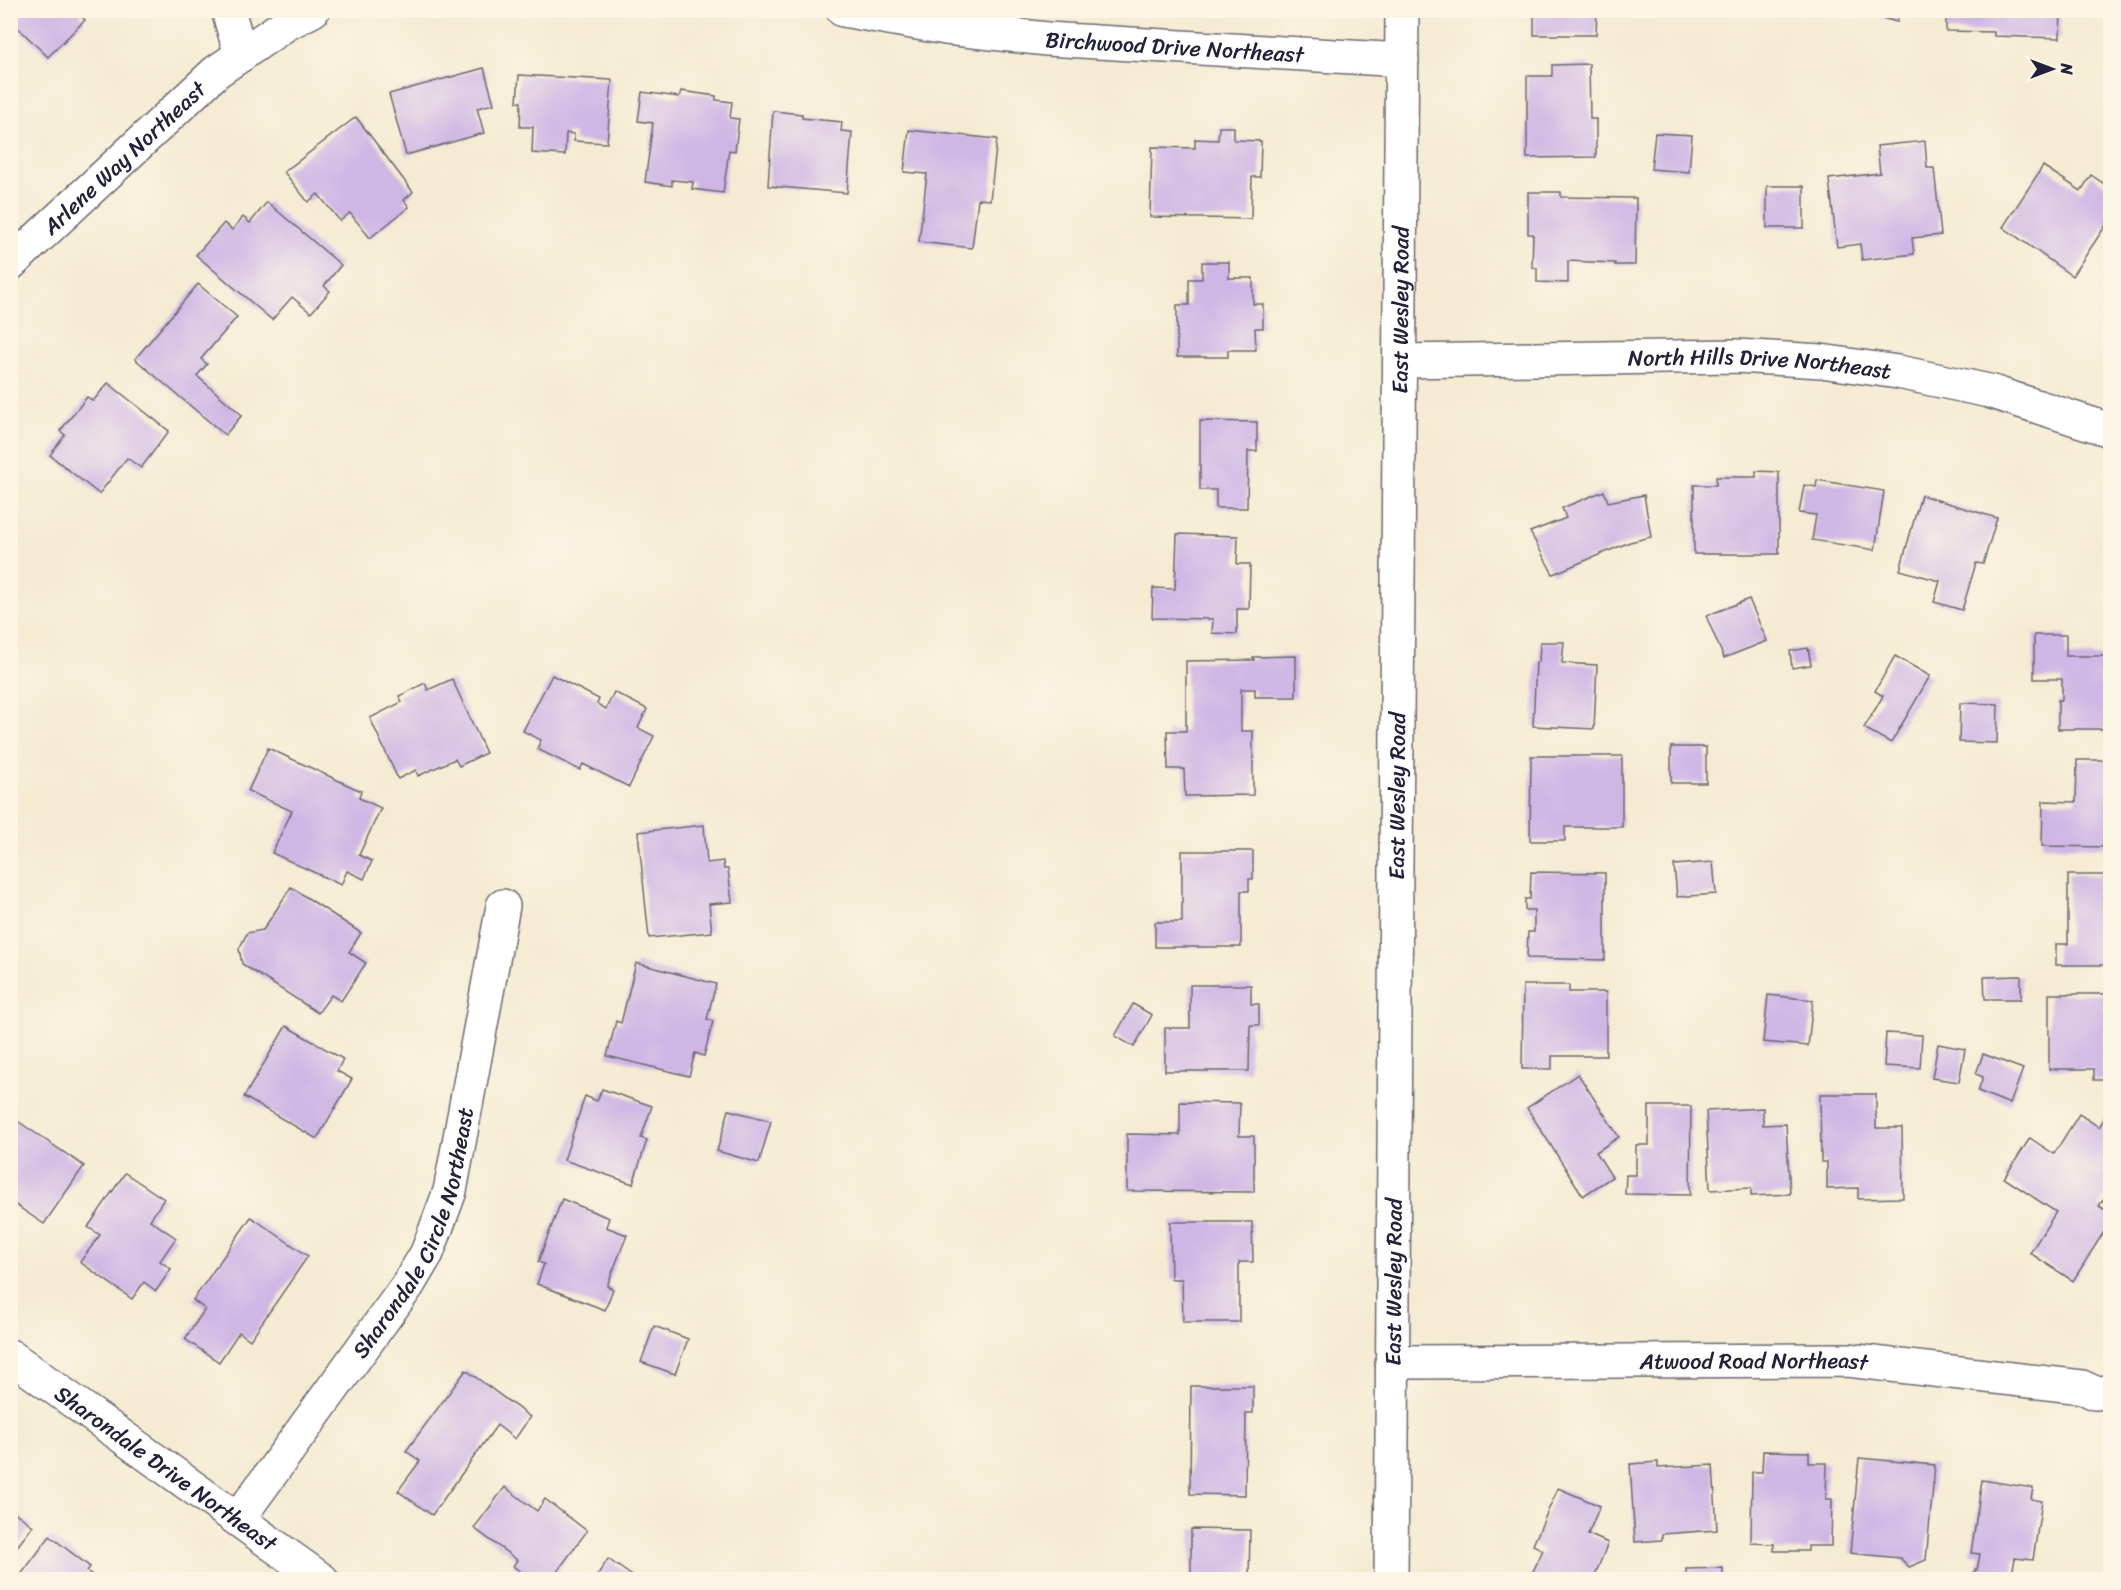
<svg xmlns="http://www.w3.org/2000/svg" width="2121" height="1590" font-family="Sriracha,sans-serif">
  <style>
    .building { fill: #ceb6e5 }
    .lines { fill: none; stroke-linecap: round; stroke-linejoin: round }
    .minor-casing { stroke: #6c6870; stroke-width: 36 }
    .minor { stroke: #fff; stroke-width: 33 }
    .labels { text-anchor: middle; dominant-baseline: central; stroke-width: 4.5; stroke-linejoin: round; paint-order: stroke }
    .street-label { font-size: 22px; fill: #22223b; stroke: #fcf5e5 }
  </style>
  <rect width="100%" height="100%" fill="#fcf5e5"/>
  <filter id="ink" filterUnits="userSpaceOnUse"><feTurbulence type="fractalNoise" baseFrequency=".0167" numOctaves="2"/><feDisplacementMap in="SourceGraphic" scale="12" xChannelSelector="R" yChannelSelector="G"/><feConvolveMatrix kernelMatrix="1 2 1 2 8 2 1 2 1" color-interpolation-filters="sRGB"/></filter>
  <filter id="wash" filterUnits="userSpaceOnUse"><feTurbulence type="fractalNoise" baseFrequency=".008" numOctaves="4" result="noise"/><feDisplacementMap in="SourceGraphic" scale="24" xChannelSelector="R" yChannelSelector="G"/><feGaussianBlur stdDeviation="1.35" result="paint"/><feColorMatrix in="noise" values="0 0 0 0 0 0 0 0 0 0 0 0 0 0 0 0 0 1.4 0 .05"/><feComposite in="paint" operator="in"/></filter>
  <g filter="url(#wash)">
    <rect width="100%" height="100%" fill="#f5ebd3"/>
    <g id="blocks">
      <g class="building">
        <polygon points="10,10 85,10 80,15 85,20 48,57 10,20"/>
        <polygon points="1534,10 1597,10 1596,35 1534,35"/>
        <polygon points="1853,10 1900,10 1897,22"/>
        <polygon points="1946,10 2061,10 2060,38 1994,36 1994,32 1946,31"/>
        <polygon points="1589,64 1590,119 1596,119 1596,157 1527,158 1527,76 1552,76 1552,65"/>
        <polygon points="484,68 494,104 477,108 484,133 406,155 389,94"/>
        <polygon points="519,75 612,80 607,143 574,141 574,134 566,133 565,155 532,153 533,127 520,127 521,102 517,102"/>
        <polygon points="681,91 716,96 716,100 732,102 730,118 739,119 735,151 729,150 723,193 692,189 693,182 672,180 672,186 645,182 653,123 638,121 642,92 679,97"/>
        <polygon points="773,111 802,114 802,118 842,122 841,131 852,132 847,193 768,186"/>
        <polygon points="356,117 413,192 404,200 409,207 370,238 350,213 340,221 318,194 308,202 284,172"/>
        <polygon points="1219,127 1234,127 1234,140 1261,141 1260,177 1252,177 1251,219 1150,217 1152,147 1195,148 1195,139 1218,140"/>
        <polygon points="909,130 997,139 990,200 978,199 972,248 919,242 927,174 904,172"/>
        <polygon points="1655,133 1692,135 1689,172 1651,169"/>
        <polygon points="1925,141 1927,168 1934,168 1941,235 1912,238 1914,254 1862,260 1860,244 1837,247 1829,179 1880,173 1877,146"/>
        <polygon points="2043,166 2081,191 2091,175 2110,188 2110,219 2072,276 2003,227"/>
        <rect x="1767" y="186" width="37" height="42"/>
        <polygon points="1528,192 1561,192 1561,197 1636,198 1635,265 1615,265 1615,263 1568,261 1568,283 1537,282 1537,268 1532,267 1533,234 1528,234"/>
        <polygon points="267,202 341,265 324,286 330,291 311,313 292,297 272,320 196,255 224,223 232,230 243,217 250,223"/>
        <polygon points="1202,262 1229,262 1229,278 1253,278 1253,304 1263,304 1263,328 1255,328 1256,350 1228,350 1228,357 1177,357 1177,305 1189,305 1189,279 1202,279"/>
        <polygon points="198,284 237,317 201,359 207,364 197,376 242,415 225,435 135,359"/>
        <polygon points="108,383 169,431 141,468 127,458 99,494 50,455 65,435 60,431 87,397 93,401"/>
        <polygon points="1200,421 1257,422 1257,451 1248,451 1247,508 1216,508 1216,490 1200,490"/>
        <polygon points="1756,471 1779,472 1779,554 1694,554 1694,485 1716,485 1716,477 1756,477"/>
        <polygon points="1817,480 1884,491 1875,550 1812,540 1816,515 1799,513 1804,485 1816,487"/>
        <polygon points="1604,491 1608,502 1644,495 1651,537 1630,542 1553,574 1530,532 1566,518 1562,508"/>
        <polygon points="1921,495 1997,518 1983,564 1976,563 1962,610 1934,602 1940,581 1900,570"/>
        <polygon points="1177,534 1238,536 1237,564 1250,564 1249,609 1237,609 1237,634 1212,633 1213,619 1152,618 1153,588 1175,589"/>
        <polygon points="1749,599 1767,641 1724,658 1706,616"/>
        <polygon points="2034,635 2066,635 2066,656 2110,656 2110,729 2058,729 2058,700 2062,700 2062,679 2034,679"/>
        <polygon points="1540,642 1564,642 1562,663 1597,665 1594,729 1533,726 1536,662 1539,662"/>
        <polygon points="1808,648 1811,665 1792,668 1790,651"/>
        <polygon points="1296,656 1296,697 1255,697 1255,689 1241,689 1241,731 1253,731 1253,795 1185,796 1184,769 1168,769 1167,731 1186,731 1186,661 1254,660 1253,657"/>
        <polygon points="1895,656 1930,676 1891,743 1864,728 1883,696 1875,691"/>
        <polygon points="552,675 599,699 597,704 606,709 614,692 647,709 638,728 654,736 629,787 583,764 580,770 537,749 541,740 523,731"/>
        <polygon points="452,679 486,753 459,766 455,759 418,776 416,770 398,779 370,718 402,702 399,696 425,683 428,690"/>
        <polygon points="1960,703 1998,704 1997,743 1959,742"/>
        <rect x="1671" y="747" width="35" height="36"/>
        <polygon points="268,748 361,791 359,798 381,808 359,855 372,861 364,879 347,871 341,885 272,853 292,811 248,791"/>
        <polygon points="1531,756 1622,756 1622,827 1565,827 1565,841 1530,841"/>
        <polygon points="2077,760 2110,760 2110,847 2042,846 2043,801 2076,802"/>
        <polygon points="704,825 707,863 723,861 724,869 728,869 732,902 709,904 712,932 649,938 638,832"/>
        <polygon points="1182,851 1253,851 1253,879 1249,879 1249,891 1241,891 1241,947 1155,947 1155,922 1182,922"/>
        <polygon points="1713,862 1716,894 1677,897 1674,865"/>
        <polygon points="1531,872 1605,873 1605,960 1527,958 1528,932 1534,932 1534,910 1525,910 1525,899 1530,899"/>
        <polygon points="2068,875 2110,875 2110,965 2056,965 2056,944 2068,944"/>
        <polygon points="291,887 361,933 349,952 366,963 341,1001 331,995 318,1013 242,964 239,949 247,933 263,930"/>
        <polygon points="636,963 716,984 707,1019 713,1021 704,1056 695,1053 689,1076 607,1056 616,1021 621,1023"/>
        <polygon points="2021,976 2021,999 1985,999 1984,977"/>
        <polygon points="2106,977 2110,977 2110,1080 2094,1080 2094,1069 2049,1069 2049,994 2106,994"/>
        <polygon points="1190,985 1251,985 1251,1004 1259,1004 1259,1025 1250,1025 1249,1071 1165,1071 1165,1028 1190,1028"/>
        <polygon points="1523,985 1569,985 1569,992 1606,992 1606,1056 1552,1056 1552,1069 1522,1069"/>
        <polygon points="1768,995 1813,1000 1808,1046 1763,1042"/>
        <polygon points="1133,1004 1152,1015 1134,1047 1115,1036"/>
        <polygon points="286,1026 343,1059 337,1071 352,1079 317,1139 244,1097"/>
        <polygon points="1886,1033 1922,1035 1920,1068 1884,1066"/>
        <polygon points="1938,1044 1965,1049 1959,1082 1932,1078"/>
        <polygon points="1983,1054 2023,1069 2010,1104 1978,1091 1983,1077 1976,1074"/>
        <polygon points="1578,1074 1619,1137 1596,1152 1612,1177 1583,1196 1527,1108"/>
        <polygon points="602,1089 652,1106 641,1138 647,1140 633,1184 564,1160 585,1096 597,1101"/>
        <polygon points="1820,1094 1876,1094 1876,1128 1902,1128 1903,1198 1858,1199 1858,1188 1827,1189 1827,1162 1821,1162"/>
        <polygon points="1180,1102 1240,1103 1239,1136 1254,1136 1254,1192 1127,1191 1127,1134 1180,1135"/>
        <polygon points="1649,1106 1691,1106 1690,1195 1625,1194 1626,1175 1636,1175 1636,1145 1649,1145"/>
        <polygon points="1763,1108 1763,1125 1786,1124 1790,1194 1751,1196 1751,1188 1710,1190 1706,1111"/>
        <polygon points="729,1110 771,1121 759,1163 717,1151"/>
        <polygon points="2108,1113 2110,1115 2110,1189 2099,1206 2110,1213 2110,1222 2073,1281 2030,1253 2056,1212 2004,1178 2030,1138 2054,1154 2079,1114 2099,1127"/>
        <polygon points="13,1118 84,1166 44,1224 10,1201 10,1121"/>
        <polygon points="125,1173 164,1199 150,1220 176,1238 160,1261 171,1269 156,1291 144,1282 132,1299 80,1262 100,1235 88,1227"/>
        <polygon points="562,1199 609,1218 606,1227 627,1235 607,1286 613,1289 605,1310 537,1284 544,1264 538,1262"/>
        <polygon points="251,1217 308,1256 250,1340 239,1332 219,1362 185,1339 205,1309 193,1300"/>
        <polygon points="1170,1222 1252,1222 1253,1262 1239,1262 1239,1322 1183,1322 1182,1279 1171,1279"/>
        <polygon points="654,1326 688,1339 675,1374 641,1362"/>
        <polygon points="466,1370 530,1417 515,1439 497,1425 432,1515 398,1491 420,1461 406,1451"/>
        <polygon points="1191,1386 1253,1386 1253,1413 1246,1413 1245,1495 1190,1494"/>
        <polygon points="1763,1451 1809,1452 1809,1463 1827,1463 1826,1499 1832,1499 1831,1546 1808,1546 1808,1551 1774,1551 1774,1544 1751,1543 1752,1472 1762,1472"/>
        <polygon points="1859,1458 1935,1465 1926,1560 1909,1567 1900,1558 1850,1553"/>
        <polygon points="1658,1462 1658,1468 1713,1465 1717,1530 1662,1534 1662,1540 1635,1542 1630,1464"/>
        <polygon points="1982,1480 2033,1488 2031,1499 2042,1501 2033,1560 2015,1558 2012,1574 2031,1577 2031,1580 1973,1580 1975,1570 1977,1570 1980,1554 1971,1553"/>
        <polygon points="505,1487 537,1511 545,1499 587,1531 551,1580 532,1580 513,1566 517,1560 474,1528"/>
        <polygon points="1558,1488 1600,1506 1588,1534 1608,1543 1593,1580 1529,1580 1543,1550 1533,1545"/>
        <polygon points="10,1509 33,1526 10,1556"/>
        <polygon points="1191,1529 1250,1530 1249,1580 1191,1580"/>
        <polygon points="50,1536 90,1567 87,1571 98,1580 17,1580"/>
        <polygon points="608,1559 638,1580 594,1580"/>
        <polygon points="1723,1568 1723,1580 1686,1580 1686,1569"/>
      </g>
    </g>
  </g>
  <g filter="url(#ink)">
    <use href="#blocks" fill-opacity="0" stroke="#6c6870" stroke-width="1.5"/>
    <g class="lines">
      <defs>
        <g id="minor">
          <polyline points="228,10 241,55"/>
          <path id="s1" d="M843,10L946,28L1047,39L1402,60"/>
          <path id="s2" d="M10,264L216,72L286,24L313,10"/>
          <path id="s3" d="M1400,361L1736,356L1821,361L1898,372L1989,391L2110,430"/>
          <path id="s4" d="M10,1356L322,1580"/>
          <path id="s5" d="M1392,1362L1848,1360L2082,1387L2095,1393L2110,1392"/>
          <path id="s6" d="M238,1519L408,1285L427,1253L450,1191L503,906"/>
          <path id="s7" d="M1391,1580L1402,10"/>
        </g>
      </defs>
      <use href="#minor" class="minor-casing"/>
      <use href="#minor" class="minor"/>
    </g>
  </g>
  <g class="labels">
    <g class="street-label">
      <text stroke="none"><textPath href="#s1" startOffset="334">Birchwood Drive Northeast</textPath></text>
      <text stroke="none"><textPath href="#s2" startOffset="156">Arlene Way Northeast</textPath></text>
      <text stroke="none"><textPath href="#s7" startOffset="1270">East Wesley Road</textPath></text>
      <text stroke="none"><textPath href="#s3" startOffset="360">North Hills Drive Northeast</textPath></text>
      <text stroke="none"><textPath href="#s7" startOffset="784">East Wesley Road</textPath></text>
      <text stroke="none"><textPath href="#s6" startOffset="340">Sharondale Circle Northeast</textPath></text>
      <text stroke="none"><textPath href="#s7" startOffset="298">East Wesley Road</textPath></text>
      <text stroke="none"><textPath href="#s5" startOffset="362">Atwood Road Northeast</textPath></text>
      <text stroke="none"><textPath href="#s4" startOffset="192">Sharondale Drive Northeast</textPath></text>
    </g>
  </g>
  <rect width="2121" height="1590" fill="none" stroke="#fcf5e5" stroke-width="36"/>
  <g transform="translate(2052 69) rotate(90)" stroke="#fcf5e5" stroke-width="4.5" paint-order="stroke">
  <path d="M0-4.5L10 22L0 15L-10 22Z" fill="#22223b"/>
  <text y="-9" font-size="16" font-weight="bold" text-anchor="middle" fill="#22223b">N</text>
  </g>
</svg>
